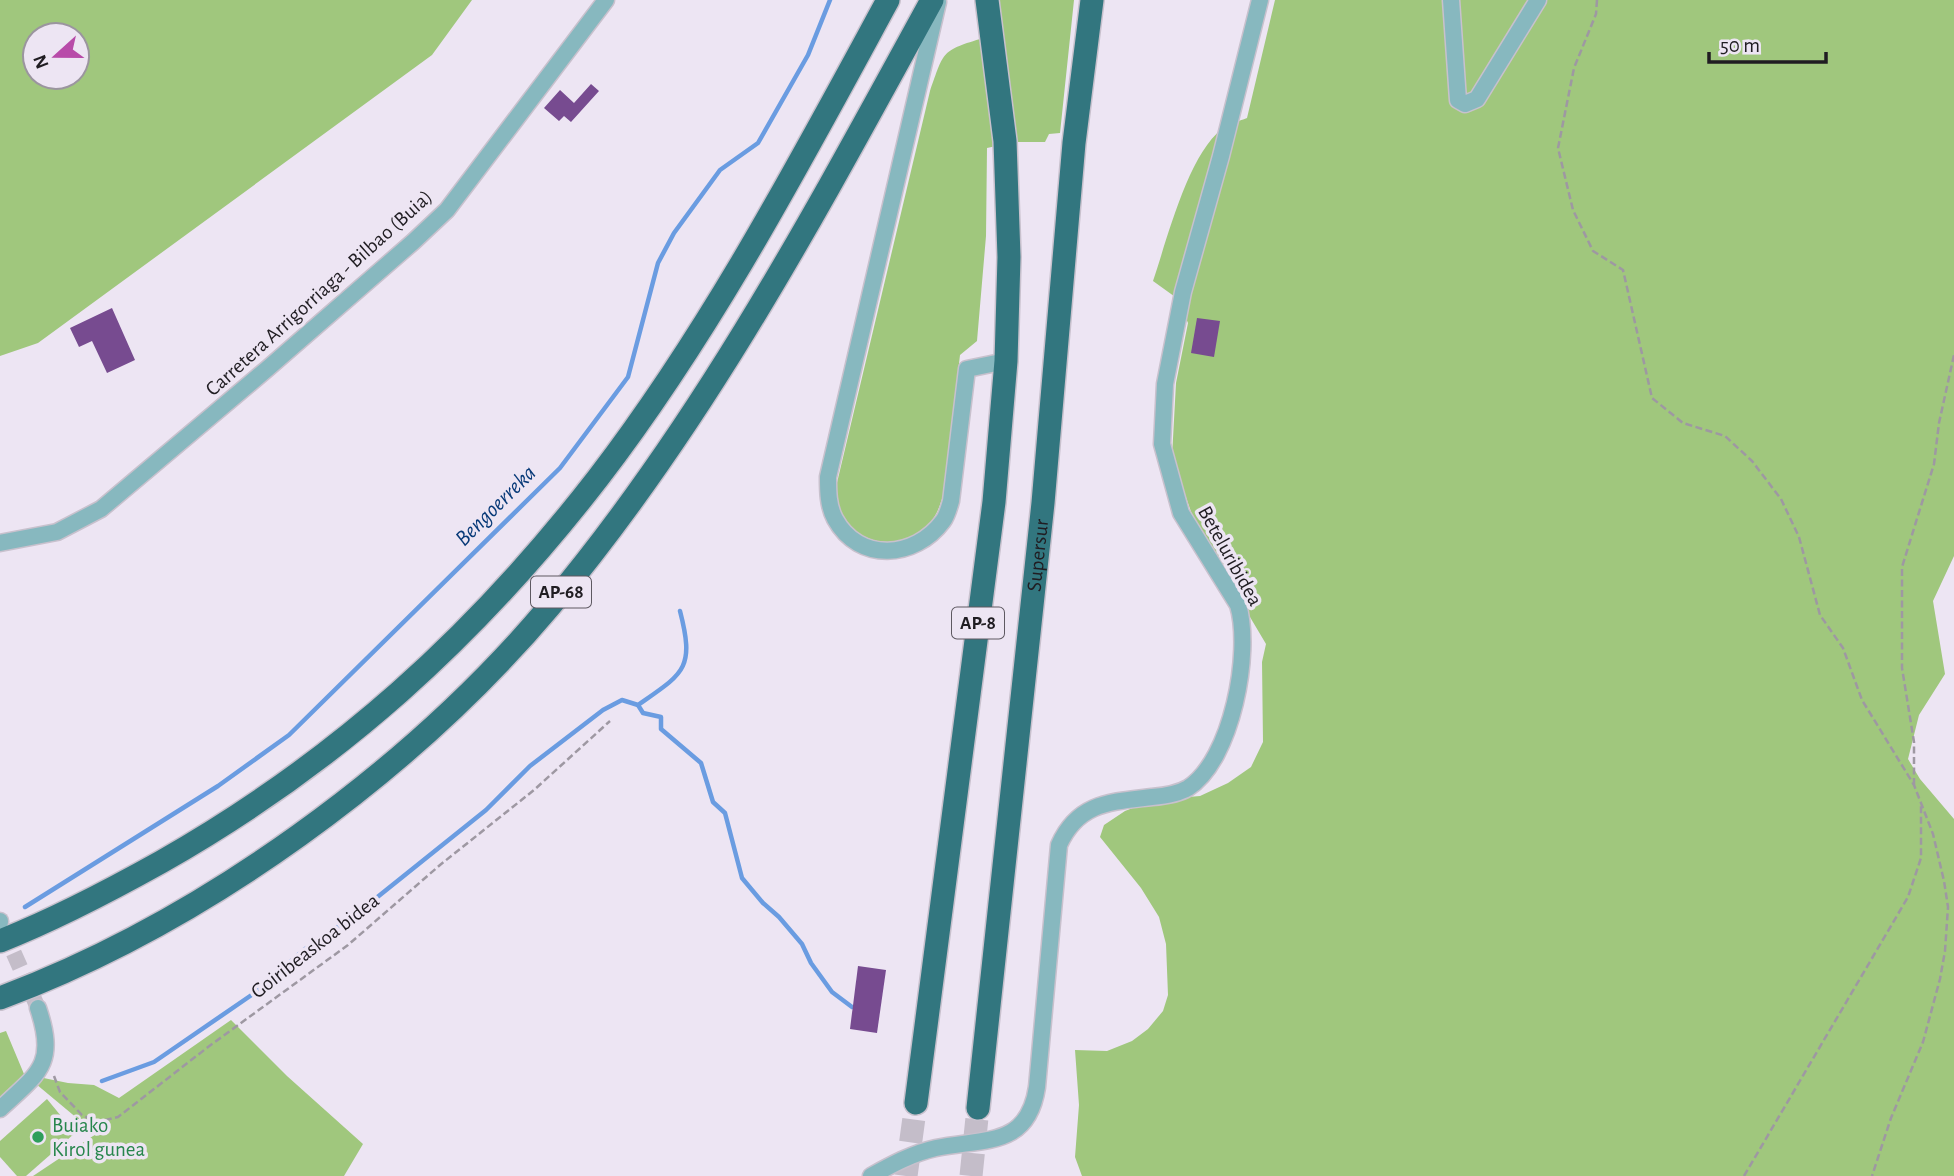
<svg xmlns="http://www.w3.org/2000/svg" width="1954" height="1176" font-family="'Alegreya Sans',sans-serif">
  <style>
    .green { fill: #a0c77d; fill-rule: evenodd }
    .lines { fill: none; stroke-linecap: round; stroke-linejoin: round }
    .stream { stroke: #6a9ce1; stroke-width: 4.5 }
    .building { fill: #774b90 }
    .minor-tunnel { stroke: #c4bdc9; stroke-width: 16; stroke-dasharray: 16 8; stroke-linecap: butt }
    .highway-tunnel { stroke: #c4bdc9; stroke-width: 23; stroke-dasharray: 23 11; stroke-linecap: butt }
    .minor-casing { stroke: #c8c1cd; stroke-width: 19 }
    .highway-casing { stroke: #c8c1cd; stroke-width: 26 }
    .path { stroke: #9e98a2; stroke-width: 2.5; stroke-dasharray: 7 3.5; stroke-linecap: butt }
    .minor { stroke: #87b8bf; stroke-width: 16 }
    .highway { stroke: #32767f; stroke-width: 23 }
    .leisure-dot { fill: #2e9e5b; stroke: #ede5f3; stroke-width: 2.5 }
    .labels { text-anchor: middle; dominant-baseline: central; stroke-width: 7; stroke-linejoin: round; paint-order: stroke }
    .shield { fill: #ede5f3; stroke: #5e5961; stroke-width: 2 }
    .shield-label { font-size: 19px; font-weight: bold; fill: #201d22 }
    .street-label { font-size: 21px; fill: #201d22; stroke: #ede5f3 }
    .leisure-label { font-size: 21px; fill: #27864d; stroke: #ede5f3; text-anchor: start }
    .water-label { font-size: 23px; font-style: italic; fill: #083a78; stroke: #ede5f3 }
  </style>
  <rect width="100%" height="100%" fill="#ede5f3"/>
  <g class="green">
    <path d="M0,0H472L432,55L38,343L0,356ZM35,35H77V77H35Z"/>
    <path d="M985,0H1074L1060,133L1049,134L1045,142H1015L987,148L986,236L977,341L960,355L944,492C940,506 936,519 924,529C897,552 851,544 839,508C837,502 837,493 836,487L930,91C944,53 940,51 980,39Z"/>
    <path d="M1275,0H1954V556L1933,601L1945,674L1919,715L1908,759L1920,779L1954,819V1176H1082L1075,1157L1079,1105L1075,1050L1107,1051L1132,1041L1148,1029L1163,1011L1168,995L1166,944L1159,917L1141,888L1100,837L1104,825L1125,811L1153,800L1200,796L1228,783L1251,767L1263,742L1262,662L1266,644L1196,526L1172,457L1176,383L1188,323L1178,299L1153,281C1167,240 1188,155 1222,129C1229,124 1239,121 1247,118Z"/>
    <polygon points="231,1020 287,1076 363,1144 344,1176 33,1176 96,1134 24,1074 0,1097 0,1033 6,1031 24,1074 68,1083 94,1085 119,1098"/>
    <polygon points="47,1099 75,1133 26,1176 17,1176 0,1157 0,1141"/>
  </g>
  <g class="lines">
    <g class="stream">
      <polyline points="638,705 643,713 661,717 661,729 701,763 713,802 725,813 742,878 763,903 779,917 802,944 811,963 832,992 852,1007"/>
      <polyline points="25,907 218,786 289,735 560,468 628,377 658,263 674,233 720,170 758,143 808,55 830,0"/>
      <path d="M102,1081L154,1062L253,994L305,949L355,915L486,810L530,766L603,710L622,700L638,705C684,673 695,669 680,611"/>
    </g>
  </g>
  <g class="building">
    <polygon points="591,84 599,91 571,122 564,116 559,121 544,108 560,90 574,103"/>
    <polygon points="112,308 135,360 107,373 92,341 79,347 70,328"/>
    <polygon points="1197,318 1220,321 1214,357 1191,353"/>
    <polygon points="858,966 886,970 877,1033 850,1029"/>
  </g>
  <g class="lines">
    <polyline class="minor-tunnel" points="4,931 38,1008"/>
    <g class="highway-tunnel">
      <polyline points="906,1176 916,1103"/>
      <polyline points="971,1176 978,1108"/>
    </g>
    <defs>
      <g id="minor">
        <polyline points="1451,0 1458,100 1465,104 1477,99 1538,0"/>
        <path d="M938,2L828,477C828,491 828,506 835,519C859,563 915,559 943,521C947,516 949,508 951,501L967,369L1006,361"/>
        <polyline points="0,543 57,532 101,509 267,369 413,242 447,210 606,0"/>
        <polyline points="0,921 0,922"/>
        <path d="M0,1109C39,1073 57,1064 38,1008"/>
        <path d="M871,1176C891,1165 913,1153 936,1148C984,1138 1028,1148 1037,1087L1059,845C1078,802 1111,802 1152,797C1164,796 1178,794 1188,788C1232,760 1252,652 1238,605L1181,513L1162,444L1165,384L1183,292L1221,156L1260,0"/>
      </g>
      <g id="highway">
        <path d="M0,941C56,919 109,891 161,862C337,762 475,637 598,478C711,331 800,162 888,0"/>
        <path d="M0,998C203,922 411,771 550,606C704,423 818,208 932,0"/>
        <polyline points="916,1103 994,502 1006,361 1009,257 1005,141 987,0"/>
        <path id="s1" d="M978,1108L1043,503L1074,143L1092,0"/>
      </g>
    </defs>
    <use href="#minor" class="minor-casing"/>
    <use href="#highway" class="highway-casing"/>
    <g class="path">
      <polyline points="1597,0 1596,14 1574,68 1558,148 1573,210 1593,251 1623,270 1652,398 1683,423 1725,436 1752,461 1781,499 1799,537 1820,615 1843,648 1862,700 1914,785 1933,834 1944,881 1948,907 1945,951 1940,979 1923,1042 1891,1118 1872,1176"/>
      <polyline points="1914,785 1914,742 1902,668 1902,567 1934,464 1939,423 1954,355"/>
      <polyline points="54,1076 60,1092 82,1115 97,1122 118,1117 208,1047 348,945 440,865 534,790 610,721"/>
      <polyline points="1744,1176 1908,897 1921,858 1921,806"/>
    </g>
    <use href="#minor" class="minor"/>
    <use href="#highway" class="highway"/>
  </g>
  <circle class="leisure-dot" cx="38" cy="1137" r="7"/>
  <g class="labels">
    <g class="shield">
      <rect x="531" y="576.5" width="60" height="31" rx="5"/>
      <rect x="952" y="607.5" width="52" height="31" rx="5"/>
    </g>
    <g class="shield-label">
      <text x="561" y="592">AP-68</text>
      <text x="978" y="623">AP-8</text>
    </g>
    <g class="street-label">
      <text transform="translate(319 293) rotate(-42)">Carretera Arrigorriaga - Bilbao (Buia)</text>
      <text stroke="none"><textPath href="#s1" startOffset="556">Supersur</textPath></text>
      <text transform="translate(1230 556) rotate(61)">Beteluribidea</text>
      <text transform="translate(315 946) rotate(-38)">Goiribeaskoa bidea</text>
    </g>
    <g class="leisure-label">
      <text x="52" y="1125">Buiako<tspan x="52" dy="24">Kirol gunea</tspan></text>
    </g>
    <g class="water-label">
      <text transform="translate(496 506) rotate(-45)">Bengoerreka</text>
    </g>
  </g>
  <g transform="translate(56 56) rotate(249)"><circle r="33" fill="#ede5f3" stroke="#9b959f" stroke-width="2"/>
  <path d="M0-5L12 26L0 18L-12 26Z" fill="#b84ba9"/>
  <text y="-10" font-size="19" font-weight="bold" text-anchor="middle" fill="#201d22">N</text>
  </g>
  <path d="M1709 52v10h117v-10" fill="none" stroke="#201d22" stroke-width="3.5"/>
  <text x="1720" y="52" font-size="21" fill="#201d22" stroke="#ede5f3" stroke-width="5" paint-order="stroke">50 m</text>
</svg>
